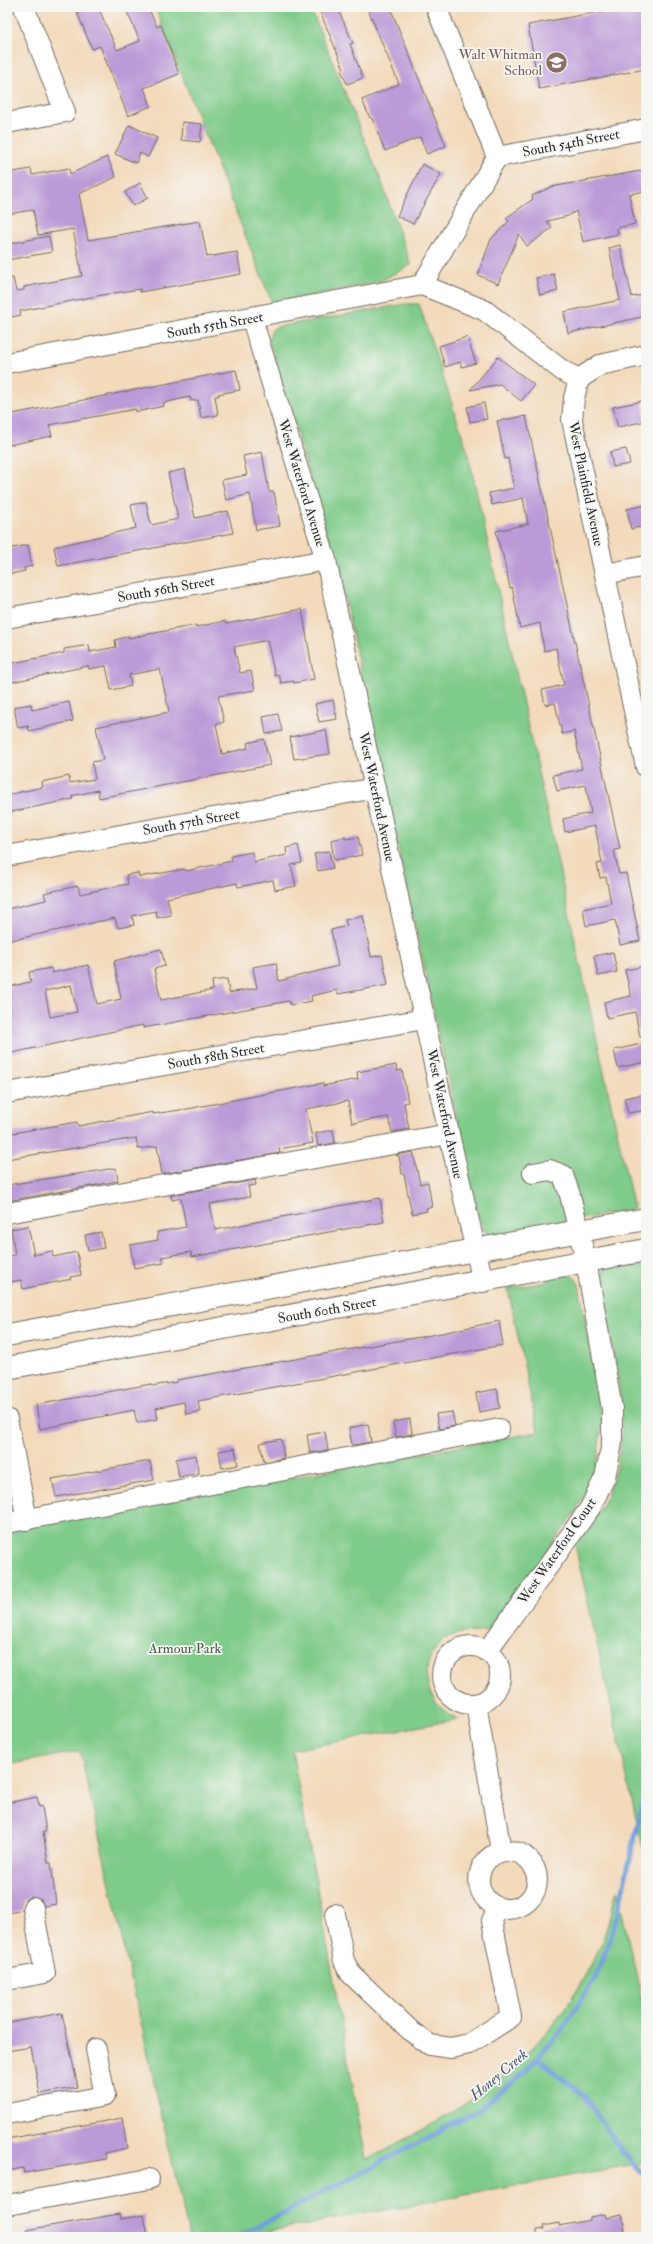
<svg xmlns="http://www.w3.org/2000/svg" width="653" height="2244" font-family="'IM FELL Double Pica',serif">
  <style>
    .green { fill: #7fcb89; stroke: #557b5a }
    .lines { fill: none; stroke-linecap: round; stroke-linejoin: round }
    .stream { stroke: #709fd9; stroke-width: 5 }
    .building { fill: #bb9ad7; fill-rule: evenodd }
    .minor-casing { stroke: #71685d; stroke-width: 22 }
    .major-casing { stroke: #71685d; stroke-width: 24 }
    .minor { stroke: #fff; stroke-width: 20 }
    .major { stroke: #fff; stroke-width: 22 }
    .labels { text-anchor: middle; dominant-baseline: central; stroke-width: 3.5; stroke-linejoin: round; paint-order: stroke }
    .education-label { font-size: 14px; fill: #785e54; stroke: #f6f6f2; text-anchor: end }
    .street-label { font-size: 14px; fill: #2b2b2b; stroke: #f6f6f2 }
    .park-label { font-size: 14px; fill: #445b47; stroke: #f6f6f2 }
    .water-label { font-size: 15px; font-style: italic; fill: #475971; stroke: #f6f6f2 }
  </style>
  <rect width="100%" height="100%" fill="#f6f6f2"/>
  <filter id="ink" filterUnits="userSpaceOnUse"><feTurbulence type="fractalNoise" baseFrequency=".025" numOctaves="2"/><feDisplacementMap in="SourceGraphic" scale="8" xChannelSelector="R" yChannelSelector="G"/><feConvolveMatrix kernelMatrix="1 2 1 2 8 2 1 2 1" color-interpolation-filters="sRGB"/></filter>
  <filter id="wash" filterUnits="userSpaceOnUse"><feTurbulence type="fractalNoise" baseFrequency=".012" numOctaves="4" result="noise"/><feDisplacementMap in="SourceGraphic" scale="16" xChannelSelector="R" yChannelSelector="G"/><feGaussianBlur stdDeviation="0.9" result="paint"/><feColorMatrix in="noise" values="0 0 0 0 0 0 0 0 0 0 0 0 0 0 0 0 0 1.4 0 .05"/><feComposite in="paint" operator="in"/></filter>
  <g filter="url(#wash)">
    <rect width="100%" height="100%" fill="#f3dabb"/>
    <g class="green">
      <polygon points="155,7 310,7 380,178 411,265 378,282 272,303"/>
      <path d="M405,304H419L468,453L634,1209L521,1230L516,1236C484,1239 487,1239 476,1209L342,586L269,340L271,331L276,327Z"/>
      <path d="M623,1263L631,1267L646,1264V1863L575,1545C649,1456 617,1381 599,1279L605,1268Z"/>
      <path d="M566,1274L574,1277L579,1284L602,1421L597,1462L590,1483L576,1511L492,1627C481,1637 461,1627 444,1640C414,1664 426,1707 459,1719L292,1750L366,2159C380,2153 394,2144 409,2137C496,2091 554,2041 598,1951C607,1932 611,1910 617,1890L646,2018V2162L237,2237H189L80,1751L7,1765V1527L17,1528L538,1432L508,1289L546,1282L550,1277Z"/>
    </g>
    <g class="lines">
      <g class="stream">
        <polyline points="537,2058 584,2096 620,2148 646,2178"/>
        <polyline points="238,2237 437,2133 480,2108 525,2072 562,2030 595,1978 613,1931 646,1791"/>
      </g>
    </g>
    <g id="blocks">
      <g class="building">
        <polygon points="75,7 98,7 117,50 140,41 125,7 148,7 157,27 161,25 179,74 144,88 151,106 128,116 100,46 92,49"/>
        <polygon points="318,7 337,7 353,43 350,44 363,78 347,84 341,70 344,69"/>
        <polygon points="367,7 390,7 446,146 427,154 420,137 385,151 372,118 370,118 362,100 399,84"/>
        <polygon points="625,7 646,7 646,69 539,89 528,25"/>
        <polygon points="182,122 202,124 200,142 181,140"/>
        <polygon points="129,125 157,138 148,157 140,153 136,163 115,154"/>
        <polygon points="107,157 116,177 79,194 88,240 200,221 207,257 237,252 241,274 140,292 140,289 102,295 20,311 21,315 7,318 7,278 13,278 16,291 24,290 24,287 82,276 73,229 38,235 33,210 7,214 7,173 31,169 32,175 69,168 70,174"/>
        <polygon points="422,164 441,174 413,224 397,216"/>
        <polygon points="646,170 646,191 629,194 635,224 617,228 618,234 583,242 576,211 568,216 547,221 552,228 527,246 519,234 498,284 478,275 491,239 509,221 506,218 533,199 532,196 551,187"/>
        <polygon points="140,183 148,198 133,206 125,192"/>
        <polygon points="49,236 52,252 7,260 7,244"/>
        <polygon points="620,245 632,297 646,294 646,316 568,333 564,312 620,300 609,248"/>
        <polygon points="554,274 558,291 540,295 536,278"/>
        <polygon points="467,337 476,363 462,367 460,362 445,367 439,346"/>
        <polygon points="498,357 534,385 521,401 500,384 470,390"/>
        <polygon points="236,370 240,390 218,394 219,396 215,396 218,415 201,418 198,400 191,401 190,397 163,403 164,406 136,412 136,409 49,425 52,436 9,445 7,415"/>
        <polygon points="642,401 646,421 618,427 613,407"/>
        <polygon points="484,403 487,419 470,422 467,407"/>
        <polygon points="526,416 620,849 614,850 619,874 626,873 640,941 620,945 615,920 586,926 583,909 611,903 606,877 600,878 597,864 602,863 595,826 565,832 563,819 591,813 586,785 557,791 553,775 582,769 574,731 562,734 555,703 545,705 542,690 564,685 556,648 544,651 540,623 520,628 512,587 510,588 502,551 501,552 496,531 528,524 523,498 492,505 489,493 514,488 508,458 505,459 497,421"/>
        <polygon points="626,449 630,464 613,467 610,452"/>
        <polygon points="262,452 269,492 274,492 280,526 256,530 250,494 226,500 222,480 247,475 243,456"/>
        <polygon points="185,469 195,518 228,511 233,533 58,566 54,547 136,528 131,505 146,502 151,525 178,519 168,473"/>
        <polygon points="646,505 646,526 631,529 627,509"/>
        <polygon points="28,545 32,566 24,568 25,571 11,574 7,549"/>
        <polygon points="302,609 314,679 294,683 294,681 281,683 279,675 275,676 267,640 234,647 240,673 251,671 255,690 218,696 224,722 216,724 222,754 248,748 247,743 264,739 270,765 99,798 98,790 72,796 73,799 7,813 7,795 43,787 42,782 69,776 70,783 95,779 92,762 103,760 96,727 169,712 160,669 129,675 131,686 111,690 106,666 89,669 88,666 7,683 7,664 64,653 64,649 89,645 90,652 116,647 115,640 129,636 129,638 196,625 196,627 225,621 226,624"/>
        <polygon points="333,700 337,719 319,722 315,704"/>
        <polygon points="69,702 73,721 29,731 28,726 18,728 14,707 31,704 32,710"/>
        <polygon points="278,714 282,731 266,734 263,717"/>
        <polygon points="326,730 330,754 294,759 290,737"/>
        <polygon points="345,837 345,839 358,837 362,855 334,860 331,840"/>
        <polygon points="298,845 302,863 291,865 296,886 275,890 273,880 238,887 237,883 167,898 171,915 157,918 156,911 132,916 134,925 118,928 115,918 7,941 7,909 46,900 44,893 78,886 80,894 128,884 126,875 138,873 139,877 185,869 186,871 232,861 231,856 252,852 254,862 287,855 286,848"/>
        <polygon points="329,851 333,868 318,871 314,854"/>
        <path d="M363,916L371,957L382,955L388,985L338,994L337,990L311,996L312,1001L290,1005L289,1001L143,1028V1025L7,1054V987L31,982L29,972L51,968L52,973L88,965L97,1004L121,999L114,961L161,949L165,966L154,969L161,1000L213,990L212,981L227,979L229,993L257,988L253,967L276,963L279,981L338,966L331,930L347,926L345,920ZM71,985L77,1012L50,1017L45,991Z"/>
        <polygon points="613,952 617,972 598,976 594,956"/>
        <polygon points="646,966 646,1036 640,1037 635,1012 607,1018 604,1002 631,996 625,970"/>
        <polygon points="646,1043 646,1062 618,1068 614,1050"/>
        <polygon points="396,1065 397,1071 402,1070 408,1102 404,1103 409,1129 392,1132 388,1117 352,1123 348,1101 306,1109 313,1143 279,1149 280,1153 162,1174 157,1146 138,1149 136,1138 7,1159 7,1134 77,1122 78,1126 153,1112 153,1114 187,1109 323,1083 323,1086 358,1079 357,1072"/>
        <polygon points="646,1094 646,1110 628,1113 624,1098"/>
        <polygon points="333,1130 335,1143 318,1146 316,1133"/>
        <polygon points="413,1152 420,1184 428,1182 432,1207 426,1208 427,1211 412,1214 404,1174 402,1174 399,1156 396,1155"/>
        <polygon points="116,1168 118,1181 7,1201 7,1185"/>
        <polygon points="255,1180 256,1185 248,1186 250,1197 210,1204 215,1230 380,1198 384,1222 192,1257 191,1252 162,1257 164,1263 134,1268 130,1245 158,1240 157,1232 186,1227 181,1198 172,1200 171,1195"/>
        <polygon points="28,1226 34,1255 52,1251 53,1257 77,1252 81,1275 70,1277 71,1279 23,1289 21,1280 10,1282 7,1256 15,1255 11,1229"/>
        <polygon points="101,1232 104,1248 88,1251 85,1235"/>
        <polygon points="499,1321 503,1345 198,1401 200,1412 186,1414 184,1402 156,1408 158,1419 137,1423 134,1410 40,1429 36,1405 151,1384 152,1386 177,1382 177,1380 437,1334"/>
        <polygon points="497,1389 500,1408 479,1412 476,1393"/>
        <polygon points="452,1412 455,1426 439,1429 436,1414"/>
        <polygon points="410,1419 412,1434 396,1437 393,1422"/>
        <polygon points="368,1424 371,1442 352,1445 349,1428"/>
        <polygon points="325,1432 328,1450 310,1453 307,1435"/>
        <polygon points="281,1439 284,1458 264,1462 260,1443"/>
        <polygon points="235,1448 238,1465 222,1468 219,1451"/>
        <polygon points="196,1455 199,1473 179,1477 176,1459"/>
        <polygon points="150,1461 154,1480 56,1497 52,1479"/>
        <polygon points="37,1797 39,1807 42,1806 46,1832 43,1832 48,1863 51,1863 56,1904 44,1906 41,1900 31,1897 25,1900 22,1910 9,1913 7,1903 7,1803"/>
        <polygon points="62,2013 78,2087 40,2094 31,2047 7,2051 7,2023"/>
        <polygon points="122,2118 127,2148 105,2153 106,2159 24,2173 23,2168 7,2171 7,2139"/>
        <polygon points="119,2214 120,2219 144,2215 148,2237 27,2237 27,2230"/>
        <polygon points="605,2214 606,2218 622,2215 626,2237 537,2237 537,2230 544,2229 543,2226 559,2223 559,2226 590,2220 590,2217"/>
      </g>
    </g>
  </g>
  <g filter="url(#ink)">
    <use href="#blocks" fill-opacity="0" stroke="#71685d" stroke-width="1"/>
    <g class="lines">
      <defs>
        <g id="minor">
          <polyline points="7,123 65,112 24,7"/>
          <polyline points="497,157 646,129"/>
          <polyline points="422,285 484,310 563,371 579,379 574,398 572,420 646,767"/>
          <polyline points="422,285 497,157 436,7"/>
          <polyline points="252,319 326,560 449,1134 483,1282"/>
          <polyline points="7,363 422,285"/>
          <polyline points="579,379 600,365 646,355"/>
          <polyline points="605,574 646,566"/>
          <polyline points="7,618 326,560"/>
          <polyline points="7,856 375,788"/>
          <polyline points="7,1093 424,1019"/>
          <polyline points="7,1213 449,1134"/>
          <polyline points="7,1419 27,1520"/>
          <polyline points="7,1523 499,1429"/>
          <circle cx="471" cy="1675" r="29"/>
          <polyline points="487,1651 590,1508 605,1477 612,1443 612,1409 586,1261 570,1195 563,1175 550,1170 533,1173"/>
          <polyline points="476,1704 501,1851"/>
          <circle cx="508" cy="1880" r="29"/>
          <polyline points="335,1914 344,1961 351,1974 412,2032 430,2045 451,2048 469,2044 511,2017 492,1921 498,1907"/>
          <polyline points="7,1980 45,1973 33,1908"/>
          <polyline points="7,2114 105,2096 96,2049"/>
          <polyline points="7,2205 149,2179"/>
        </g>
        <g id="major">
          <polyline points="7,1335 646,1219"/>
          <polyline points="7,1368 646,1250"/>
        </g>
      </defs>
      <use href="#minor" class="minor-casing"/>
      <use href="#major" class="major-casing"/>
      <use href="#minor" class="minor"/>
      <use href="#major" class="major"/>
    </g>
  </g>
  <defs>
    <symbol id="school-disc" viewBox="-11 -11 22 22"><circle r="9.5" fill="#8d6e63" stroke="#f6f6f2"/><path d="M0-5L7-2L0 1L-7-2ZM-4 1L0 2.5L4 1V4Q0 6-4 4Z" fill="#fff"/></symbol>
  </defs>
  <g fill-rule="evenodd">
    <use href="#school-disc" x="544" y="50" width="25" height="25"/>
  </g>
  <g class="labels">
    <g class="education-label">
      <text x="542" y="54">Walt Whitman<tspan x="542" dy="16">School</tspan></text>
    </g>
    <g class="street-label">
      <text transform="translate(571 143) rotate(-11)">South 54th Street</text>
      <text transform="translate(215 325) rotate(-10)">South 55th Street</text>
      <text transform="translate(302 483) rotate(73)">West Waterford Avenue</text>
      <text transform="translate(586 484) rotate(78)">West Plainfield Avenue</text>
      <text transform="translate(166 589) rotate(-10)">South 56th Street</text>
      <text transform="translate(377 797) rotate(78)">West Waterford Avenue</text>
      <text transform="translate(191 822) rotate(-10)">South 57th Street</text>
      <text transform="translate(216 1056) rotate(-10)">South 58th Street</text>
      <text transform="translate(445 1114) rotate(78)">West Waterford Avenue</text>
      <text transform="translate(327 1310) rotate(-10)">South 60th Street</text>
      <text transform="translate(557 1551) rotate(-55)">West Waterford Court</text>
    </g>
    <g class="park-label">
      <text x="185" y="1648">Armour Park</text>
    </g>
    <g class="water-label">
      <text transform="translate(499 2075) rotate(-40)">Honey Creek</text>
    </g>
  </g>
  <rect width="653" height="2244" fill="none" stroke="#f6f6f2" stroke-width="24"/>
</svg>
